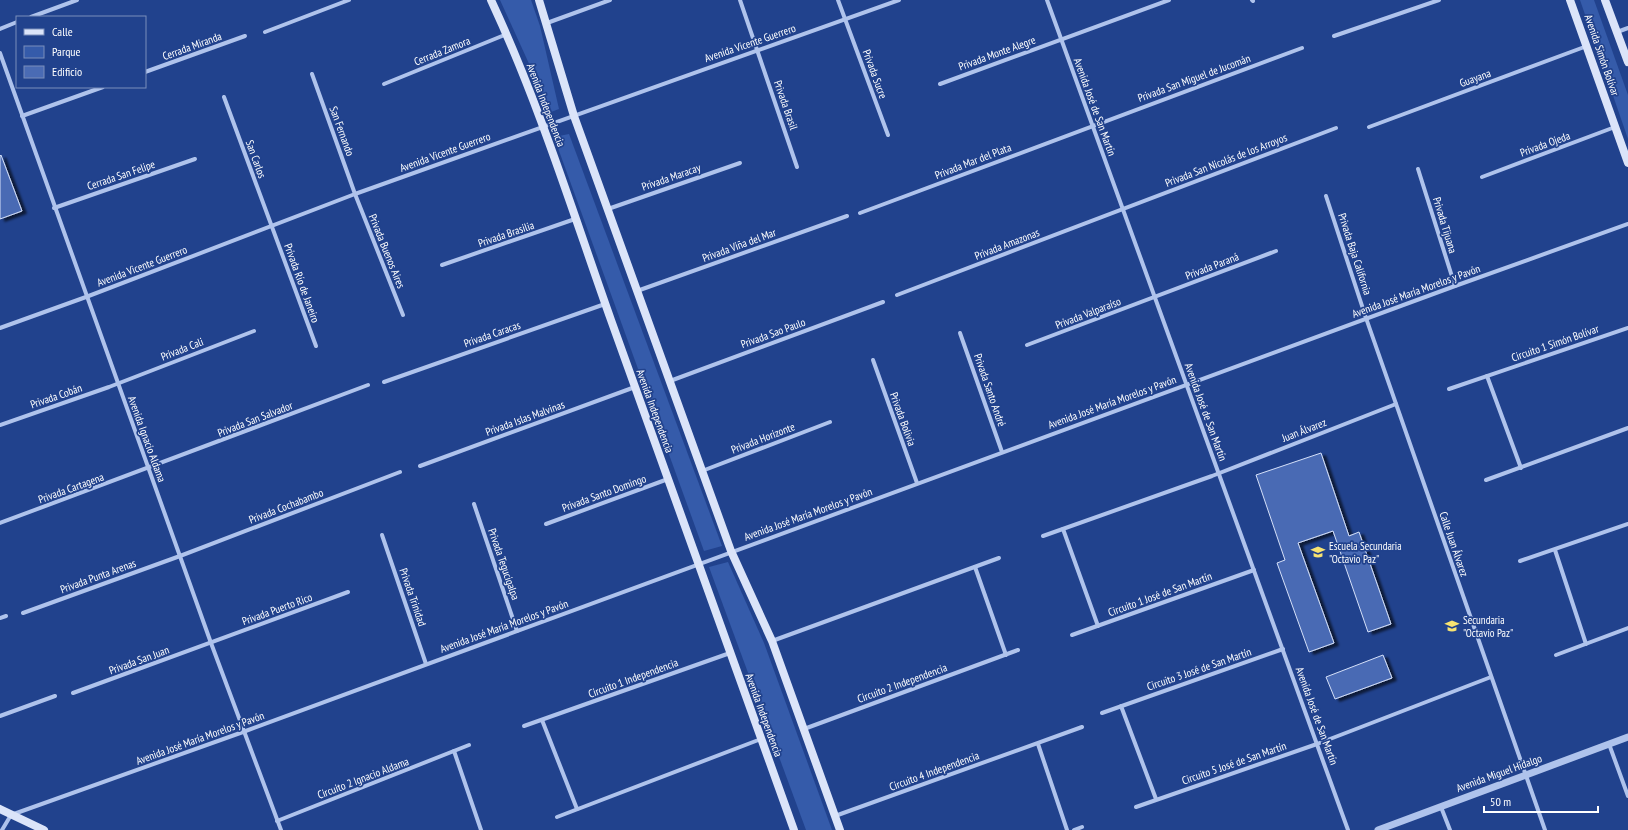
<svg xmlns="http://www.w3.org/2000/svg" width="1628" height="830" font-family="'PT Sans Narrow',sans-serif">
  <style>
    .green { fill: #355baa }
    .building { fill: #4a6bb4; stroke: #d5e0f9; filter: url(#shadow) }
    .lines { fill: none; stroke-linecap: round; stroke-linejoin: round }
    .minor { stroke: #afc3ec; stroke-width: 4 }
    .tertiary { stroke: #afc3ec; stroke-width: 7 }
    .secondary { stroke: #dbe4f9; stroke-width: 8 }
    .labels { text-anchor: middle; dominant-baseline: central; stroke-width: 3.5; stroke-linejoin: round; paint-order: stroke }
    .street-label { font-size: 11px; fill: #fff; stroke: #21428d }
    .poi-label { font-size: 11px; fill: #fff; stroke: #21428d; text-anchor: start }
  </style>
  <defs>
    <filter id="shadow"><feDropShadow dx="4.5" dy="2.5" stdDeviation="1" flood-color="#0009"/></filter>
  </defs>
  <rect width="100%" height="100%" fill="#21428d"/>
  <g class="green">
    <polygon points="500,0 531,0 540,26 559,109 551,112"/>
    <polygon points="1580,0 1594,0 1628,95 1628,139"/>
    <polygon points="569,134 722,546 704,551 554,137"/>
    <polygon points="728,562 764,643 832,830 806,830 709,567"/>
  </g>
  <g class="building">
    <polygon points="1,155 22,211 0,219 0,156"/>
    <polygon points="1321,453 1349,536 1359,532 1391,624 1368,632 1333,531 1298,543 1334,643 1309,652 1277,563 1285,560 1256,475"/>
    <polygon points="1383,655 1392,678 1335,699 1326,677"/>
  </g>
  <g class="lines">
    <g class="minor">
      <polyline points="740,0 797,167"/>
      <polyline points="838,0 888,135"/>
      <polyline points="1047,0 1348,830"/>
      <polyline points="1252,0 1253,1"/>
      <polyline points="31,17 77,0"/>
      <polyline points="547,23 610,0"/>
      <polyline points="0,29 17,22"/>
      <polyline points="265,32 349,0"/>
      <polyline points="1617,32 1628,28"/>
      <polyline points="1334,36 1439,0"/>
      <polyline points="0,53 211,643 281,830"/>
      <polyline points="145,72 245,36"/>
      <polyline points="312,74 355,194 403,315"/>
      <polyline points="384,84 507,34"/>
      <polyline points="940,84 1169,0"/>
      <polyline points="224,97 316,346"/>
      <polyline points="22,116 103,87"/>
      <polyline points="1369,127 1587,46"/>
      <polyline points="1418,169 1455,286"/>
      <polyline points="1482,177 1615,127"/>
      <polyline points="1326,196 1366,318 1545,830"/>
      <polyline points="54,208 195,159"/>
      <polyline points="608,209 740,163"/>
      <polyline points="860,213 1302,48"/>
      <polyline points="442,265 575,219"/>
      <polyline points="637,291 847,216"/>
      <polyline points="897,295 1336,128"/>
      <polyline points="0,328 86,297 355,194 899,0"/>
      <polyline points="960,333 1002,452"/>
      <polyline points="1027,345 1276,251"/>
      <polyline points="873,360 917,483"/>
      <polyline points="1487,376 1521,468"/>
      <polyline points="670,381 883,302"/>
      <polyline points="384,382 605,304"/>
      <polyline points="1449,389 1628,328"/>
      <polyline points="0,425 109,387 254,331"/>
      <polyline points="420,466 635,387"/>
      <polyline points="702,471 830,422"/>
      <polyline points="1486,480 1628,428"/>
      <polyline points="474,504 517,631"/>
      <polyline points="0,523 368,385"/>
      <polyline points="546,524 668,479"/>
      <polyline points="1063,529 1098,626"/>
      <polyline points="382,535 426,664"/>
      <polyline points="1043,536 1212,476 1396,404"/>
      <polyline points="1555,550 1586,644"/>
      <polyline points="1520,561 1628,524"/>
      <polyline points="975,567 1006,655"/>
      <polyline points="23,613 180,556 400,472"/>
      <polyline points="0,618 6,616"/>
      <polyline points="1072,635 1254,570"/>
      <polyline points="772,641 999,558"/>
      <polyline points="1556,655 1628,628"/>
      <polyline points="73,693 348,592"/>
      <polyline points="1121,706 1156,799"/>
      <polyline points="1102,713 1283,649"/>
      <polyline points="0,716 55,696"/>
      <polyline points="542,720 577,809"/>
      <polyline points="524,726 730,653"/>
      <polyline points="804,729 1018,650"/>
      <polyline points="1038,744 1067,830"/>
      <polyline points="1609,744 1628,796"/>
      <polyline points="454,751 481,830"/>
      <polyline points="1136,807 1317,744 1491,677"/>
      <polyline points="1441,807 1450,830"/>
      <polyline points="835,816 1082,727"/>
      <polyline points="557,817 761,739"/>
      <polyline points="277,821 469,745"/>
      <polyline points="2,830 11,815 243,732 1455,286 1628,224"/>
      <polyline points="1074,830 1082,827"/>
    </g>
    <polyline class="tertiary" points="1378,830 1628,737"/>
    <g class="secondary">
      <path d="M491,0C539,103 573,213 611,320C672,490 733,660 794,830"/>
      <polyline points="539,0 574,116 731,551 772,641 840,830"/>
      <polyline points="1570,0 1628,163"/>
      <polyline points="1605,0 1628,62"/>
      <polyline points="0,809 44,830"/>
    </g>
  </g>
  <defs>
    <symbol id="school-bare" viewBox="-9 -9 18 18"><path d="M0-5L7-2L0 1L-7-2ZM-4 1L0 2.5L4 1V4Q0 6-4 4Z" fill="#f8e371" stroke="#21428d" stroke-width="2.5" paint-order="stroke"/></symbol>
  </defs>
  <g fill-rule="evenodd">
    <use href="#school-bare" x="1308" y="542" width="20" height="20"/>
    <use href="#school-bare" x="1442" y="616" width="20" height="20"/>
  </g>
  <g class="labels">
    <g class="street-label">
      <text transform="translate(750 43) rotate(-19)">Avenida Vicente Guerrero</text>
      <text transform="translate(192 46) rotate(-20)">Cerrada Miranda</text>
      <text transform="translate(442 51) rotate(-22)">Cerrada Zamora</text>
      <text transform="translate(997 53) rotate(-20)">Privada Monte Alegre</text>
      <text transform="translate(1602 55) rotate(71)">Avenida Simón Bolívar</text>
      <text transform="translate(875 74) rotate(70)">Privada Sucre</text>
      <text transform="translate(1194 78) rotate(-20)">Privada San Miguel de Jucomán</text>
      <text transform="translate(1475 78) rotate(-20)">Guayana</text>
      <text transform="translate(546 105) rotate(69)">Avenida Independencia</text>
      <text transform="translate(786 105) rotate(71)">Privada Brasil</text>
      <text transform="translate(1095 107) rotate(70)">Avenida José de San Martín</text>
      <text transform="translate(342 131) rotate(70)">San Fernando</text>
      <text transform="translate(1545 144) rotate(-20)">Privada Ojeda</text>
      <text transform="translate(445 152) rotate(-20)">Avenida Vicente Guerrero</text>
      <text transform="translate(256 159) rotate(70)">San Carlos</text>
      <text transform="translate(1226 160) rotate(-21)">Privada San Nicolás de los Arroyos</text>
      <text transform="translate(973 161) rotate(-21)">Privada Mar del Plata</text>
      <text transform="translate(121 175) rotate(-19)">Cerrada San Felipe</text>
      <text transform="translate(671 177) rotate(-19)">Privada Maracay</text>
      <text transform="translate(1445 225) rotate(73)">Privada Tijuana</text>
      <text transform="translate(506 234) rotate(-19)">Privada Brasilia</text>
      <text transform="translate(1007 244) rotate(-21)">Privada Amazonas</text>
      <text transform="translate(739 245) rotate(-20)">Privada Viña del Mar</text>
      <text transform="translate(387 251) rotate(68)">Privada Buenos Aires</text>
      <text transform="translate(1355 254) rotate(72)">Privada Baja California</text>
      <text transform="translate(142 266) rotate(-21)">Avenida Vicente Guerrero</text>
      <text transform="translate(1212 266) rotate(-21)">Privada Paraná</text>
      <text transform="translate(302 283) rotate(70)">Privada Río de Janeiro</text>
      <text transform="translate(1416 291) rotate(-20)">Avenida José María Morelos y Pavón</text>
      <text transform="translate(1088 313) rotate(-21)">Privada Valparaíso</text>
      <text transform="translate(773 333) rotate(-20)">Privada Sao Paulo</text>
      <text transform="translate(492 334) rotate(-19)">Privada Caracas</text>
      <text transform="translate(1555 343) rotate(-19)">Circuito 1 Simón Bolívar</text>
      <text transform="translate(182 349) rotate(-21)">Privada Cali</text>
      <text transform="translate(990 390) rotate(71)">Privada Santo André</text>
      <text transform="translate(56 396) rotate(-19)">Privada Cobán</text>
      <text transform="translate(1112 402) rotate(-20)">Avenida José María Morelos y Pavón</text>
      <text transform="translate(655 411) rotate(70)">Avenida Independencia</text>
      <text transform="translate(1206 412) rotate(70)">Avenida José de San Martín</text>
      <text transform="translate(525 418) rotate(-20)">Privada Islas Malvinas</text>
      <text transform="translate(255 419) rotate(-21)">Privada San Salvador</text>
      <text transform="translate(903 419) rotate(70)">Privada Bolivia</text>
      <text transform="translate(1304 430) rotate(-21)">Juan Álvarez</text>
      <text transform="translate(763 438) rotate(-21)">Privada Horizonte</text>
      <text transform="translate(147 439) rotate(70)">Avenida Ignacio Aldama</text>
      <text transform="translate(71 488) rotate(-20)">Privada Cartagena</text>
      <text transform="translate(604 493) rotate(-20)">Privada Santo Domingo</text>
      <text transform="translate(286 506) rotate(-21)">Privada Cochabambo</text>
      <text transform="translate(808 514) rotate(-20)">Avenida José María Morelos y Pavón</text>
      <text transform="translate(1454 544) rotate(71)">Calle Juan Álvarez</text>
      <text transform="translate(504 564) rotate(71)">Privada Tegucigalpa</text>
      <text transform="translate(98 576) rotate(-20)">Privada Punta Arenas</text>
      <text transform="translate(1160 594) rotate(-20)">Circuito 1 José de San Martín</text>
      <text transform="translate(413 597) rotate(71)">Privada Trinidad</text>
      <text transform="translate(277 609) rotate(-20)">Privada Puerto Rico</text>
      <text transform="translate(504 626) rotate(-20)">Avenida José María Morelos y Pavón</text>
      <text transform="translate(139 660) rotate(-20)">Privada San Juan</text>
      <text transform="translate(1199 669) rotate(-19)">Circuito 3 José de San Martín</text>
      <text transform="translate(633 678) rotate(-20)">Circuito 1 Independencia</text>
      <text transform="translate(902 683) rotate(-20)">Circuito 2 Independencia</text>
      <text transform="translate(764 715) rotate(70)">Avenida Independencia</text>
      <text transform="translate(1317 716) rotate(70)">Avenida José de San Martín</text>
      <text transform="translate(200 738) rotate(-20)">Avenida José María Morelos y Pavón</text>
      <text transform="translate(1234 763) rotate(-19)">Circuito 5 José de San Martín</text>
      <text transform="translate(934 771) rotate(-20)">Circuito 4 Independencia</text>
      <text transform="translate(1499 773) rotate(-20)">Avenida Miguel Hidalgo</text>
      <text transform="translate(363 778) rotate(-21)">Circuito 2 Ignacio Aldama</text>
    </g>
    <g class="poi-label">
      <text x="1329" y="546">Escuela Secundaria<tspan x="1329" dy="13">"Octavio Paz"</tspan></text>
      <text x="1463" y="620">Secundaria<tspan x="1463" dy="13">"Octavio Paz"</tspan></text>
    </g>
  </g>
  <rect x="16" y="16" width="130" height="72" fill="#21428d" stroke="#7a8ebb"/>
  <rect x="24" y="29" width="20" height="6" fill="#dbe4f9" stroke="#7a8ebb"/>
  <text x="52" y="36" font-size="12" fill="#ffffff">Calle</text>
  <rect x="24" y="46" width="20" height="12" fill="#355baa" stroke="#7a8ebb"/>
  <text x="52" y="56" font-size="12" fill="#ffffff">Parque</text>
  <rect x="24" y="66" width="20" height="12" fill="#4a6bb4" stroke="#7a8ebb"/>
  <text x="52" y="76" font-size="12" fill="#ffffff">Edificio</text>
  <path d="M1484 806v6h114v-6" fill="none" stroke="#ffffff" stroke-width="2"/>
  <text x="1490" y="806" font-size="12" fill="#ffffff" stroke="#21428d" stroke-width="3" paint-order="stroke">50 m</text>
</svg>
